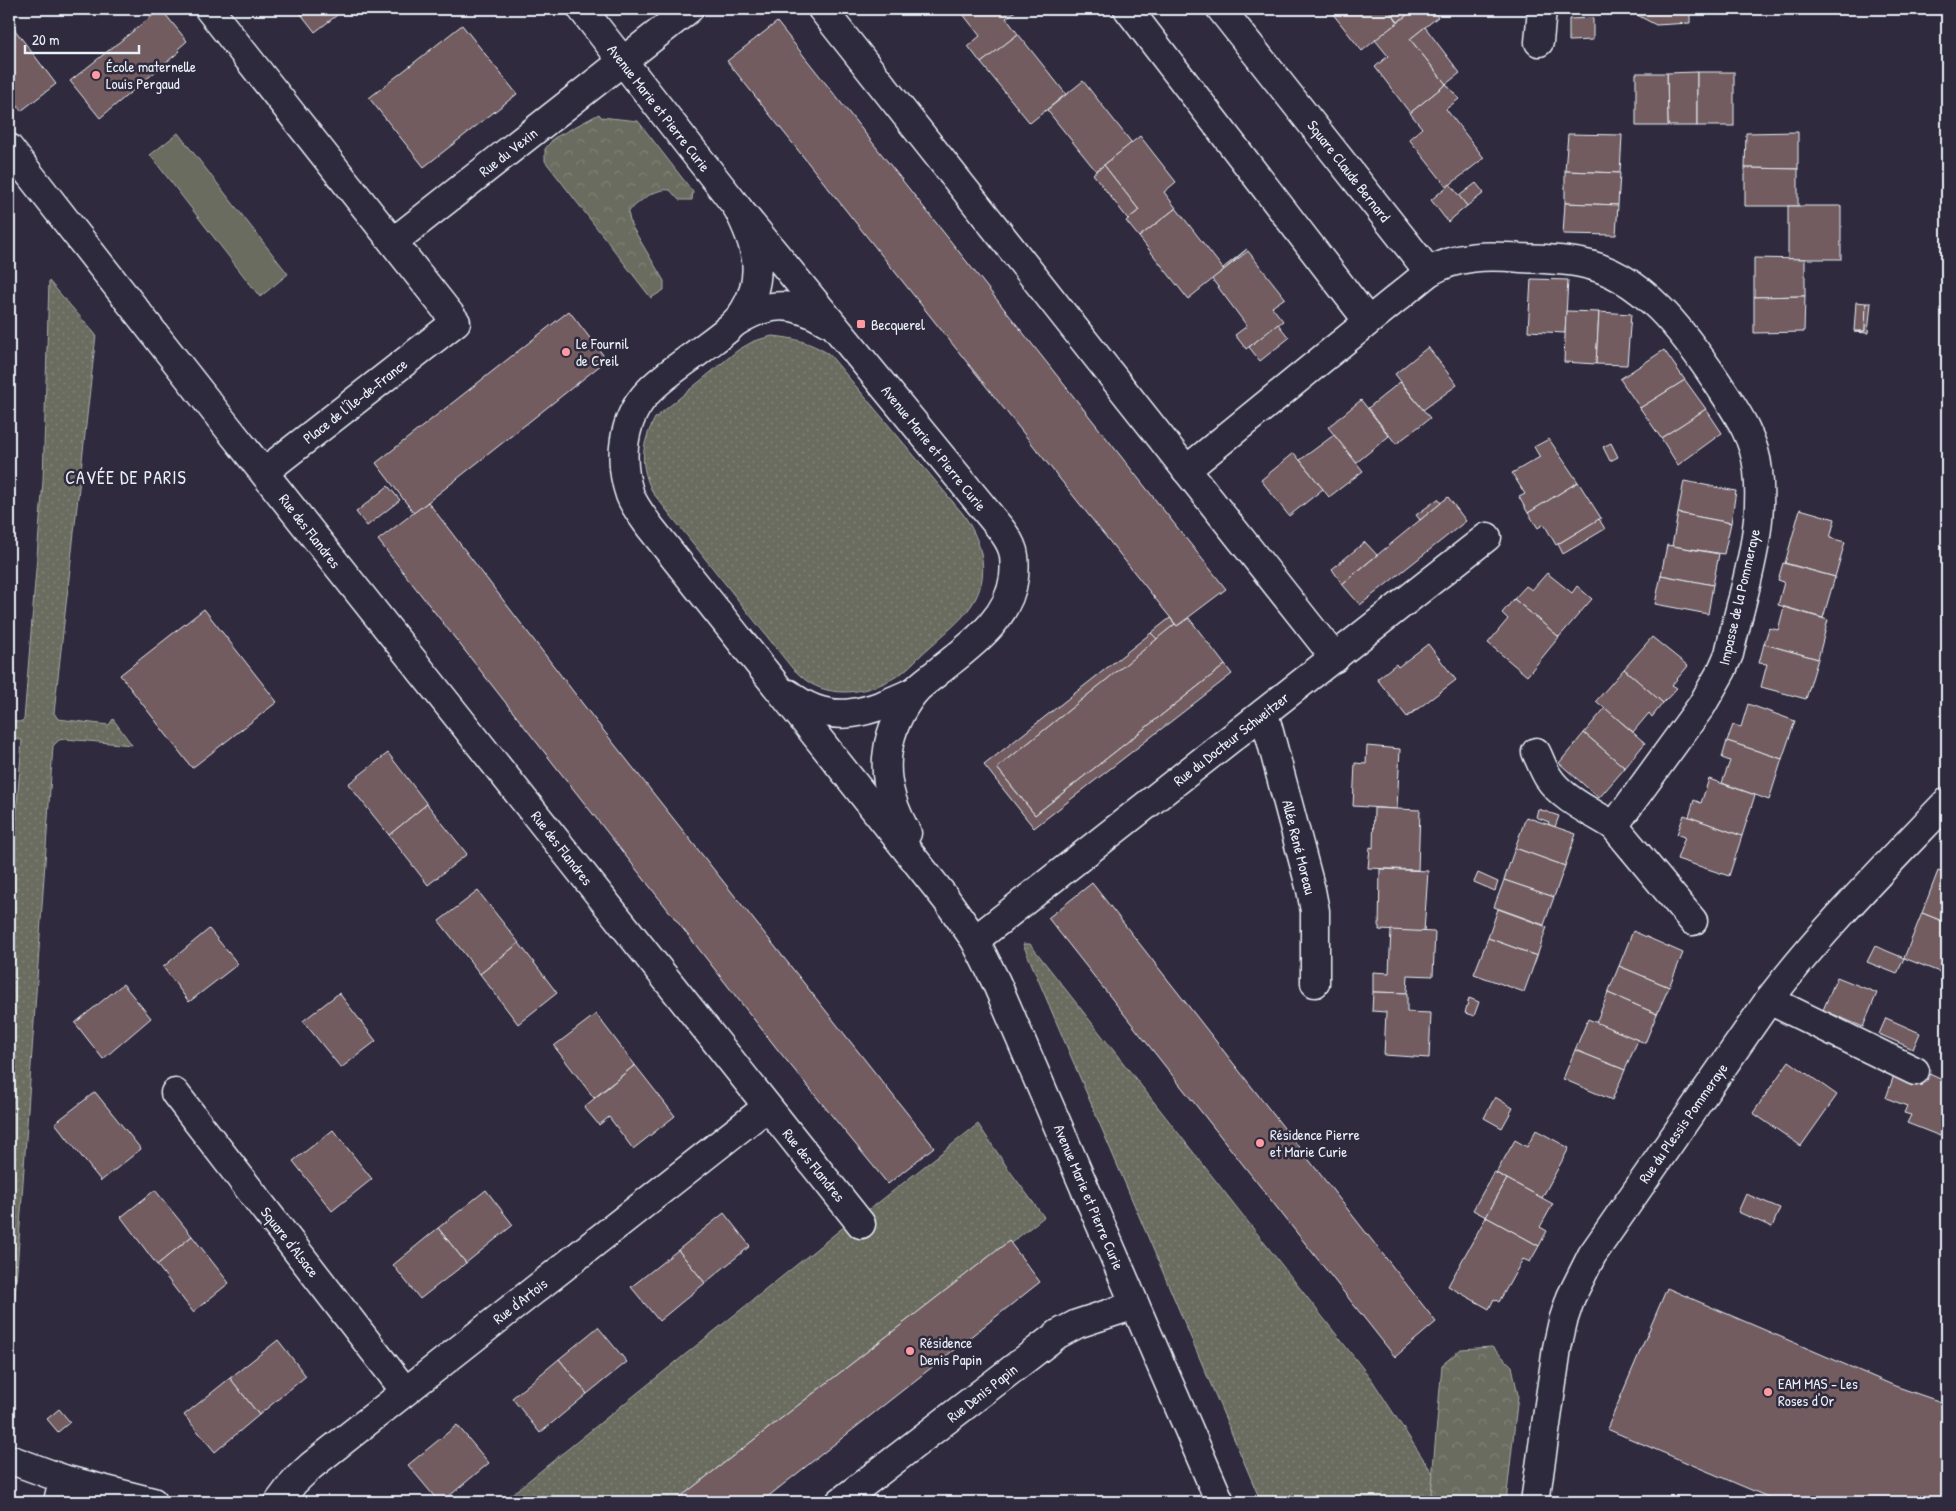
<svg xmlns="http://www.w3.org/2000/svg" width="1956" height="1511" font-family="'Patrick Hand',sans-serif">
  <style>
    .grass { fill: #6a6c5e; stroke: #a9aeab }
    .forest { fill: url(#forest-crowns); stroke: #a9aeab }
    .park { fill: url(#park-dots); stroke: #a9aeab }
    .building { fill: #725b61; stroke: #e8f1f8 }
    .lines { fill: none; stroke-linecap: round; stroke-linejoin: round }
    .minor-casing { stroke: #e8f1f8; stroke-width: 31 }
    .minor { stroke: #2f2a3d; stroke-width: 28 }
    .poi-dot { fill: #ff9aa2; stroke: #2f2a3d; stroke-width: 2 }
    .labels { text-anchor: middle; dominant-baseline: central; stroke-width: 5; stroke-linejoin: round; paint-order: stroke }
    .poi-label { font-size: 15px; fill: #e8f1f8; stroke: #2f2a3d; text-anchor: start }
    .street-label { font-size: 15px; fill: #e8f1f8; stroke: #2f2a3d }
    .quarter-label { font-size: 18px; letter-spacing: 1px; fill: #e8f1f8; stroke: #2f2a3d }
  </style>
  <defs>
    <pattern id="forest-crowns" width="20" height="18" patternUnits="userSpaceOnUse" patternTransform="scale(1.25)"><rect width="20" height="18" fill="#6a6c5e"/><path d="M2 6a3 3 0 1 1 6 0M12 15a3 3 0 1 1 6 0" fill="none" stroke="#7f8176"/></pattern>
    <pattern id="park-dots" width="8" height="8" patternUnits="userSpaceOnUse" patternTransform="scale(1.25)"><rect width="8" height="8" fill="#6a6c5e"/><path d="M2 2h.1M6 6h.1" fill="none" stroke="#7f8176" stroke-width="1.8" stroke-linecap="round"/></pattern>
  </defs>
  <rect width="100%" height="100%" fill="#2f2a3d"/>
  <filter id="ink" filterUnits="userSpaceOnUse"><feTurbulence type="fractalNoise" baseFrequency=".02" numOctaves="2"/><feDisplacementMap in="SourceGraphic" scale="10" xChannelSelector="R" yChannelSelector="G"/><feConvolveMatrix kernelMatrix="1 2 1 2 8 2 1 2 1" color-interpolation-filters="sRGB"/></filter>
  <g filter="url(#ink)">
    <polygon class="grass" points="178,133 288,274 260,297 150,155"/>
    <g class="forest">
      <path d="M599,114L601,117L638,121L693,192L692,200H679L670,190C654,188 639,202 628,212L631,225L664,281V290L651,298L545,161V149L554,138Z"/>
      <polygon points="1492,1347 1512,1366 1518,1395 1506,1502 1430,1502 1442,1365 1461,1349"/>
    </g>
    <g class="park">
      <polygon points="49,281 96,335 54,713 58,719 109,725 113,719 132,745 65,739 59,740 53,746 9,1386 9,908 22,740 9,739 9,721 19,722 24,720 43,481"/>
      <path d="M772,336C795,338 809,342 829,354L963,514C982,541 992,576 971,606C961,621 945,633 931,646C921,654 913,664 903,672C877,691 838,700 810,683C803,679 798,673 792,668L653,493C639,465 641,445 655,418L738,350L754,341Z"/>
      <polygon points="1023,944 1030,944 1372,1380 1433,1474 1430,1502 1261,1502"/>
      <polygon points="978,1124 1009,1170 1044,1217 1011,1243 1009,1241 674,1502 502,1502 856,1217 874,1206"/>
    </g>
    <g class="building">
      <polygon points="161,9 187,41 178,49 180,51 100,118 70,81"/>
      <polygon points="297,9 345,9 315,32"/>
      <polygon points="959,9 1018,9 1006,18 1018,34 981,63 968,46 980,36"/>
      <polygon points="1329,9 1388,9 1398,22 1362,51"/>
      <polygon points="1388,9 1410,9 1411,11 1398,22"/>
      <polygon points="1415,9 1431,9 1438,17 1410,39 1446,84 1410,113 1375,67 1388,56 1375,40"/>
      <polygon points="1626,9 1690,9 1690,23 1656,25"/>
      <polygon points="1593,18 1593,40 1569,41 1569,19"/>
      <polygon points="9,22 56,84 21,111 9,94"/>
      <polygon points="777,22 1226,589 1177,626 727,61"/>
      <polygon points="462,25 517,94 424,167 369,98"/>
      <polygon points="1425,27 1460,73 1446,84 1410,39"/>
      <polygon points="1018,34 1066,94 1030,123 981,63"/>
      <polygon points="1697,72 1697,126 1668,126 1667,73"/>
      <rect x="1697" y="72" width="37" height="54"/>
      <polygon points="1636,73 1667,73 1668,126 1636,126"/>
      <polygon points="1083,81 1132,143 1096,171 1047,110"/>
      <polygon points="1446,84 1459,99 1446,109 1484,158 1447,187 1409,139 1422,128 1410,113"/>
      <polygon points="1798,132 1798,169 1745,168 1746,133"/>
      <polygon points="1568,134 1622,135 1620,173 1565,171"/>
      <polygon points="1140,136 1176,182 1164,192 1176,208 1139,237 1126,221 1139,210 1104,165"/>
      <polygon points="1104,165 1139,210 1128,219 1093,174"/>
      <polygon points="1745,168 1798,169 1798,206 1745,206"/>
      <polygon points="1565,171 1620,173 1618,205 1565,203"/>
      <polygon points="1476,183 1484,193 1467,206 1459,196"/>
      <polygon points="1450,184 1467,206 1448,222 1431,200"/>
      <polygon points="1565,203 1618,205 1616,235 1563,234"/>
      <rect x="1788" y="206" width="53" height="53"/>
      <polygon points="1176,208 1224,270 1188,299 1139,237"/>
      <polygon points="1247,249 1224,270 1223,268"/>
      <polygon points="1248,251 1285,298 1272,307 1283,321 1246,349 1235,335 1247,326 1212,279"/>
      <polygon points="1754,258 1805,259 1805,296 1754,297"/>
      <polygon points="1531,279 1568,280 1565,333 1528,331"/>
      <polygon points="1805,296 1804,332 1754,333 1754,297"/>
      <polygon points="1856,302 1866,303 1865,331 1854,331"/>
      <polygon points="1866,303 1871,303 1868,333 1854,332 1865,331"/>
      <polygon points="569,311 607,360 414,513 376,463"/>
      <polygon points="1566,311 1599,312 1596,364 1564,362"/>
      <polygon points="1599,312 1631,314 1627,365 1596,364"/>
      <polygon points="1278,324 1289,338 1260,361 1249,347"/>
      <polygon points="1428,347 1457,385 1423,410 1395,374"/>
      <polygon points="1664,350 1685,380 1640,408 1620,379"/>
      <polygon points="1685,380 1706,409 1661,438 1640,408"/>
      <polygon points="1400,382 1430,418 1396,444 1368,408"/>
      <polygon points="1361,400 1389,436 1356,463 1328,427"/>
      <polygon points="1706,409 1722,433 1678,465 1661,438"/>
      <polygon points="1334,435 1363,471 1329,497 1300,460"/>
      <polygon points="1549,439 1578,482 1528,513 1519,497 1525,494 1512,473 1540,457 1534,447"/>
      <polygon points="1611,443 1618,457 1610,461 1603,447"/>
      <polygon points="1294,453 1323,489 1289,516 1261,480"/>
      <polygon points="1684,481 1736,491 1731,523 1678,513"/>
      <polygon points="1578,482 1601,518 1556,545 1544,524 1538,528 1528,513"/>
      <polygon points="388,486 400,500 367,526 356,512"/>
      <polygon points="1448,497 1466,521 1360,605 1342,584"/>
      <polygon points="1438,499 1441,503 1420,520 1416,515"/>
      <polygon points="428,502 592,716 934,1147 888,1184 778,1050 378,540"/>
      <polygon points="1800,509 1835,519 1830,538 1845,542 1835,577 1785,563"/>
      <polygon points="1678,513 1731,523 1724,554 1672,546"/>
      <polygon points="1599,519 1605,529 1563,554 1558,544"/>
      <polygon points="1365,542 1377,555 1342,584 1332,569"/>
      <polygon points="1667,545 1719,554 1713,585 1661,575"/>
      <polygon points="1783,563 1835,577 1823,618 1778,605 1784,582 1778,580"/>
      <polygon points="1547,573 1572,593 1577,586 1592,599 1559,637 1514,599 1526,586 1532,590"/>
      <polygon points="1661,575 1713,585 1708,614 1655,604"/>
      <polygon points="1514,599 1559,637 1527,676 1488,643 1508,619 1502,613"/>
      <polygon points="1784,607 1828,620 1818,659 1764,644 1769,628 1778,630"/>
      <polygon points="204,609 277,702 192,768 120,675"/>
      <polygon points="1170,618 1175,624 1157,639 1151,633"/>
      <polygon points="1189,618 1225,665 1035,815 997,768 1175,624 1177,626"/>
      <polygon points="1151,633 1157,639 997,768 1035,815 1225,665 1232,674 1034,828 984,765"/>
      <polygon points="1652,637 1688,666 1672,685 1677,688 1663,703 1624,669"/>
      <polygon points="1428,644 1456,680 1407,717 1377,679 1396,664 1398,667"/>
      <polygon points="1764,644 1818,659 1806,699 1761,687 1767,664 1759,663"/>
      <polygon points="1624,669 1663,703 1652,717 1649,713 1633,732 1596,701"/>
      <polygon points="1748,704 1795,721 1782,759 1727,741 1733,725 1741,727"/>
      <polygon points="1605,708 1645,743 1625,768 1584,733"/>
      <polygon points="1584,733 1625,768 1599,798 1559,763"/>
      <polygon points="1727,741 1782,759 1769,800 1722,783 1730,761 1722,758"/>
      <polygon points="1367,746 1400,749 1397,809 1353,806 1355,763 1366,764"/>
      <polygon points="388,753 427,804 389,835 348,784"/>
      <polygon points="1709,779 1755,795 1742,836 1689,817 1694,800 1701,803"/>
      <polygon points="427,804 467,854 428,885 389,835"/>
      <polygon points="1374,808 1420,810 1418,870 1368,868 1370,847 1373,848"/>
      <polygon points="1538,809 1559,816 1555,827 1548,824 1549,822 1536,817"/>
      <polygon points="1684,815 1742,836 1729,876 1677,859 1685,837 1677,834"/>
      <polygon points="1526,817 1576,834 1565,866 1515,848"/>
      <polygon points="1515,848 1565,866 1554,897 1504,880"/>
      <polygon points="1380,869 1428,871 1424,932 1379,930"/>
      <polygon points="1938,871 1947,874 1947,923 1922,913"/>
      <polygon points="1478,873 1498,882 1495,891 1474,882"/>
      <polygon points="1504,880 1554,897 1544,925 1494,907"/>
      <polygon points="1092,883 1436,1322 1395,1357 1048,918"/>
      <polygon points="478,891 519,943 480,974 439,921"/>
      <polygon points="1498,909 1547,927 1537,956 1488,938"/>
      <polygon points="1922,913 1947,923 1947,975 1904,958"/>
      <polygon points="209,929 238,964 189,1002 163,967"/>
      <polygon points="1391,930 1435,932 1433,976 1408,975 1407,993 1373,992 1373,972 1389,973"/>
      <polygon points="1633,931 1683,953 1669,987 1619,966"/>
      <polygon points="1488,938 1537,956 1524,992 1474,974"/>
      <polygon points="519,943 557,993 518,1024 480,974"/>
      <polygon points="1875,946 1904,958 1897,974 1867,962"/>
      <polygon points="1619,966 1669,987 1657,1014 1608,993"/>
      <polygon points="1837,977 1877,993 1863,1027 1823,1010"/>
      <polygon points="123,984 151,1018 103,1059 75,1023"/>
      <polygon points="1373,992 1407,993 1407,1012 1431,1013 1429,1058 1384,1055 1386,1012 1372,1011"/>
      <polygon points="339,993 376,1041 341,1068 303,1021"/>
      <polygon points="1608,993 1657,1014 1645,1043 1596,1023"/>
      <polygon points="1469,998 1479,1002 1474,1016 1465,1013"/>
      <polygon points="596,1014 635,1065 594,1098 554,1046"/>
      <polygon points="1886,1018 1920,1033 1913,1049 1879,1034"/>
      <polygon points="1588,1019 1638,1040 1625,1070 1575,1050"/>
      <polygon points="1575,1050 1625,1070 1612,1100 1563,1079"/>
      <polygon points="1789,1061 1837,1095 1801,1146 1753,1113"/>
      <polygon points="635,1065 675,1116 633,1149 609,1117 599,1125 584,1107"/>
      <polygon points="1927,1073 1947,1082 1947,1119 1940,1136 1907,1123 1911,1115 1904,1113 1907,1106 1886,1098 1894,1075 1922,1086"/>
      <polygon points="95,1092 141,1149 101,1181 55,1123"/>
      <polygon points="1495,1097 1513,1108 1502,1128 1484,1118"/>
      <polygon points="333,1130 372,1179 332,1211 293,1161"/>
      <polygon points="1536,1130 1569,1148 1542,1198 1496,1173 1515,1140 1527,1147"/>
      <polygon points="1494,1172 1507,1179 1486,1217 1473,1210"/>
      <polygon points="1507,1179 1553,1204 1540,1227 1547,1231 1539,1246 1486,1217"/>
      <polygon points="155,1190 192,1236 157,1265 121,1217"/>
      <polygon points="486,1190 513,1225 466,1263 438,1228"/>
      <polygon points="1746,1194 1780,1208 1772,1227 1738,1212"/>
      <polygon points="724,1213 750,1246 705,1283 678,1250"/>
      <polygon points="1486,1217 1539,1246 1530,1262 1523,1259 1499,1302 1494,1299 1489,1309 1448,1286"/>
      <polygon points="438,1228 466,1263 420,1299 393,1265"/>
      <polygon points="192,1236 229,1283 193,1312 157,1265"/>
      <polygon points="1009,1241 1040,1282 761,1502 674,1502"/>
      <polygon points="678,1250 705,1283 659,1321 631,1287"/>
      <polygon points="1667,1288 1895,1386 1947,1404 1947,1502 1780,1502 1607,1429"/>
      <polygon points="598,1327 627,1362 587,1394 559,1359"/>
      <polygon points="278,1340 306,1376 259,1415 230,1378"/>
      <polygon points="559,1359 587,1394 540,1433 512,1398"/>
      <polygon points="230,1378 259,1415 215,1452 184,1415"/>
      <polygon points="59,1409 70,1422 58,1432 47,1419"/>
      <polygon points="457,1425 489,1463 442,1502 439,1502 408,1465"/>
    </g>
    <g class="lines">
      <defs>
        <g id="minor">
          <polyline points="209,9 456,322 264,472"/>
          <path d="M582,9L737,207L1000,528C1014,546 1016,555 1014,577C1009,619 971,645 940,670C932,677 922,683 914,692C901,709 891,728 888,750C883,780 892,807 907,833"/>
          <polyline points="822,9 1335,658"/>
          <polyline points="1128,9 1368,321"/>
          <polyline points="1221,9 1429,272"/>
          <polyline points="1539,42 1542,9"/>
          <polyline points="9,148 225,424 861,1224"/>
          <path d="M737,207C755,242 767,275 744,311C734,327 716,338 702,349C684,363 663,376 648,392C622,419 618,460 630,495C634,506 643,517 650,527L946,899L975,940L996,982L1220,1502"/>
          <polyline points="393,242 689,9"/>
          <path d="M736,322C769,301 794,301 827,322"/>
          <path d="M1186,470L1429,272C1457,255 1488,255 1521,258C1540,259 1561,259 1581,263C1642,274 1685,334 1717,382C1735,410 1755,437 1758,471C1765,532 1742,595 1729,654L1722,670L1702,705L1614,826L1693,921"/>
          <path d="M789,694C832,729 871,711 915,691"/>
          <polyline points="1264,713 1311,890 1315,911 1315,983"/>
          <path d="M1536,752C1540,760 1543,769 1548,777C1562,799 1592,812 1614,826"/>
          <polyline points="975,940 1487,537"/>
          <polyline points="1769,1000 1915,1071"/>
          <polyline points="175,1093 405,1391"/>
          <polyline points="9,1459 63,1479 153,1502"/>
          <polyline points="58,1502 63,1479"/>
          <polyline points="279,1502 294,1482 311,1466 767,1107"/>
          <polyline points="840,1502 1058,1334 1077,1324 1135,1305"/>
          <path d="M1535,1502L1557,1348L1563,1321L1571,1297L1592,1255L1769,1000C1823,929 1886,866 1947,802"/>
        </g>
      </defs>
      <use href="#minor" class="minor-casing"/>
      <use href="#minor" class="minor"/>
    </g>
  </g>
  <g class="poi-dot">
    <circle cx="96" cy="75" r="5"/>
    <rect x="856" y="319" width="10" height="10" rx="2.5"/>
    <circle cx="566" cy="352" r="5"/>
    <circle cx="1260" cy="1143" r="5"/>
    <circle cx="910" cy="1351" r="5"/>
    <circle cx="1768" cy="1392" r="5"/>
  </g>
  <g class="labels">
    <g class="poi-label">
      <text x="106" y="66">École maternelle<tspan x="106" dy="17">Louis Pergaud</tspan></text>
      <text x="871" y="324">Becquerel</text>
      <text x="576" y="343">Le Fournil<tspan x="576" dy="17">de Creil</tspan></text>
      <text x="1270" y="1134">Résidence Pierre<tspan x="1270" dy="17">et Marie Curie</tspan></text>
      <text x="920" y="1342">Résidence<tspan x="920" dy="17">Denis Papin</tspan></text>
      <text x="1778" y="1383">EAM MAS - Les<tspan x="1778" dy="17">Roses d'Or</tspan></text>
    </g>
    <g class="street-label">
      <text transform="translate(659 108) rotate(52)">Avenue Marie et Pierre Curie</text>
      <text transform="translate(508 152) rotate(-38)">Rue du Vexin</text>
      <text transform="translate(1349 171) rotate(52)">Square Claude Bernard</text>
      <text transform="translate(355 401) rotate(-38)">Place de l'Île-de-France</text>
      <text transform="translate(934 448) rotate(51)">Avenue Marie et Pierre Curie</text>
      <text transform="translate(310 531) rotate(52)">Rue des Flandres</text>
      <text transform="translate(1739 597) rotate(-77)">Impasse de la Pommeraye</text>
      <text transform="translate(1231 739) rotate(-38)">Rue du Docteur Schweitzer</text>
      <text transform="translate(1299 847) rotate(76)">Allée René Moreau</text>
      <text transform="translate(562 848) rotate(52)">Rue des Flandres</text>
      <text transform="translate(1683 1123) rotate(-55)">Rue du Plessis Pommeraye</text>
      <text transform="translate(814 1165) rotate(51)">Rue des Flandres</text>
      <text transform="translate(1089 1197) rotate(67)">Avenue Marie et Pierre Curie</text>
      <text transform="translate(290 1242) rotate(52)">Square d'Alsace</text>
      <text transform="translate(520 1301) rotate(-38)">Rue d'Artois</text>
      <text transform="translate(982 1393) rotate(-38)">Rue Denis Papin</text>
    </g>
    <g class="quarter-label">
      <text x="126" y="477">CAVÉE DE PARIS</text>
    </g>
  </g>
  <rect width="1956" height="1511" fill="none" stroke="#2f2a3d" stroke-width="30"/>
  <rect x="15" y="15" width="1926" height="1481" fill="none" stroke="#e8f1f8" stroke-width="2" filter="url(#ink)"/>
  <path d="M25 45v8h114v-8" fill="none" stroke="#e8f1f8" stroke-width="2.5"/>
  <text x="32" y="45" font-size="15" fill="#e8f1f8" stroke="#2f2a3d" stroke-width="4" paint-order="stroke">20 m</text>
</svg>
